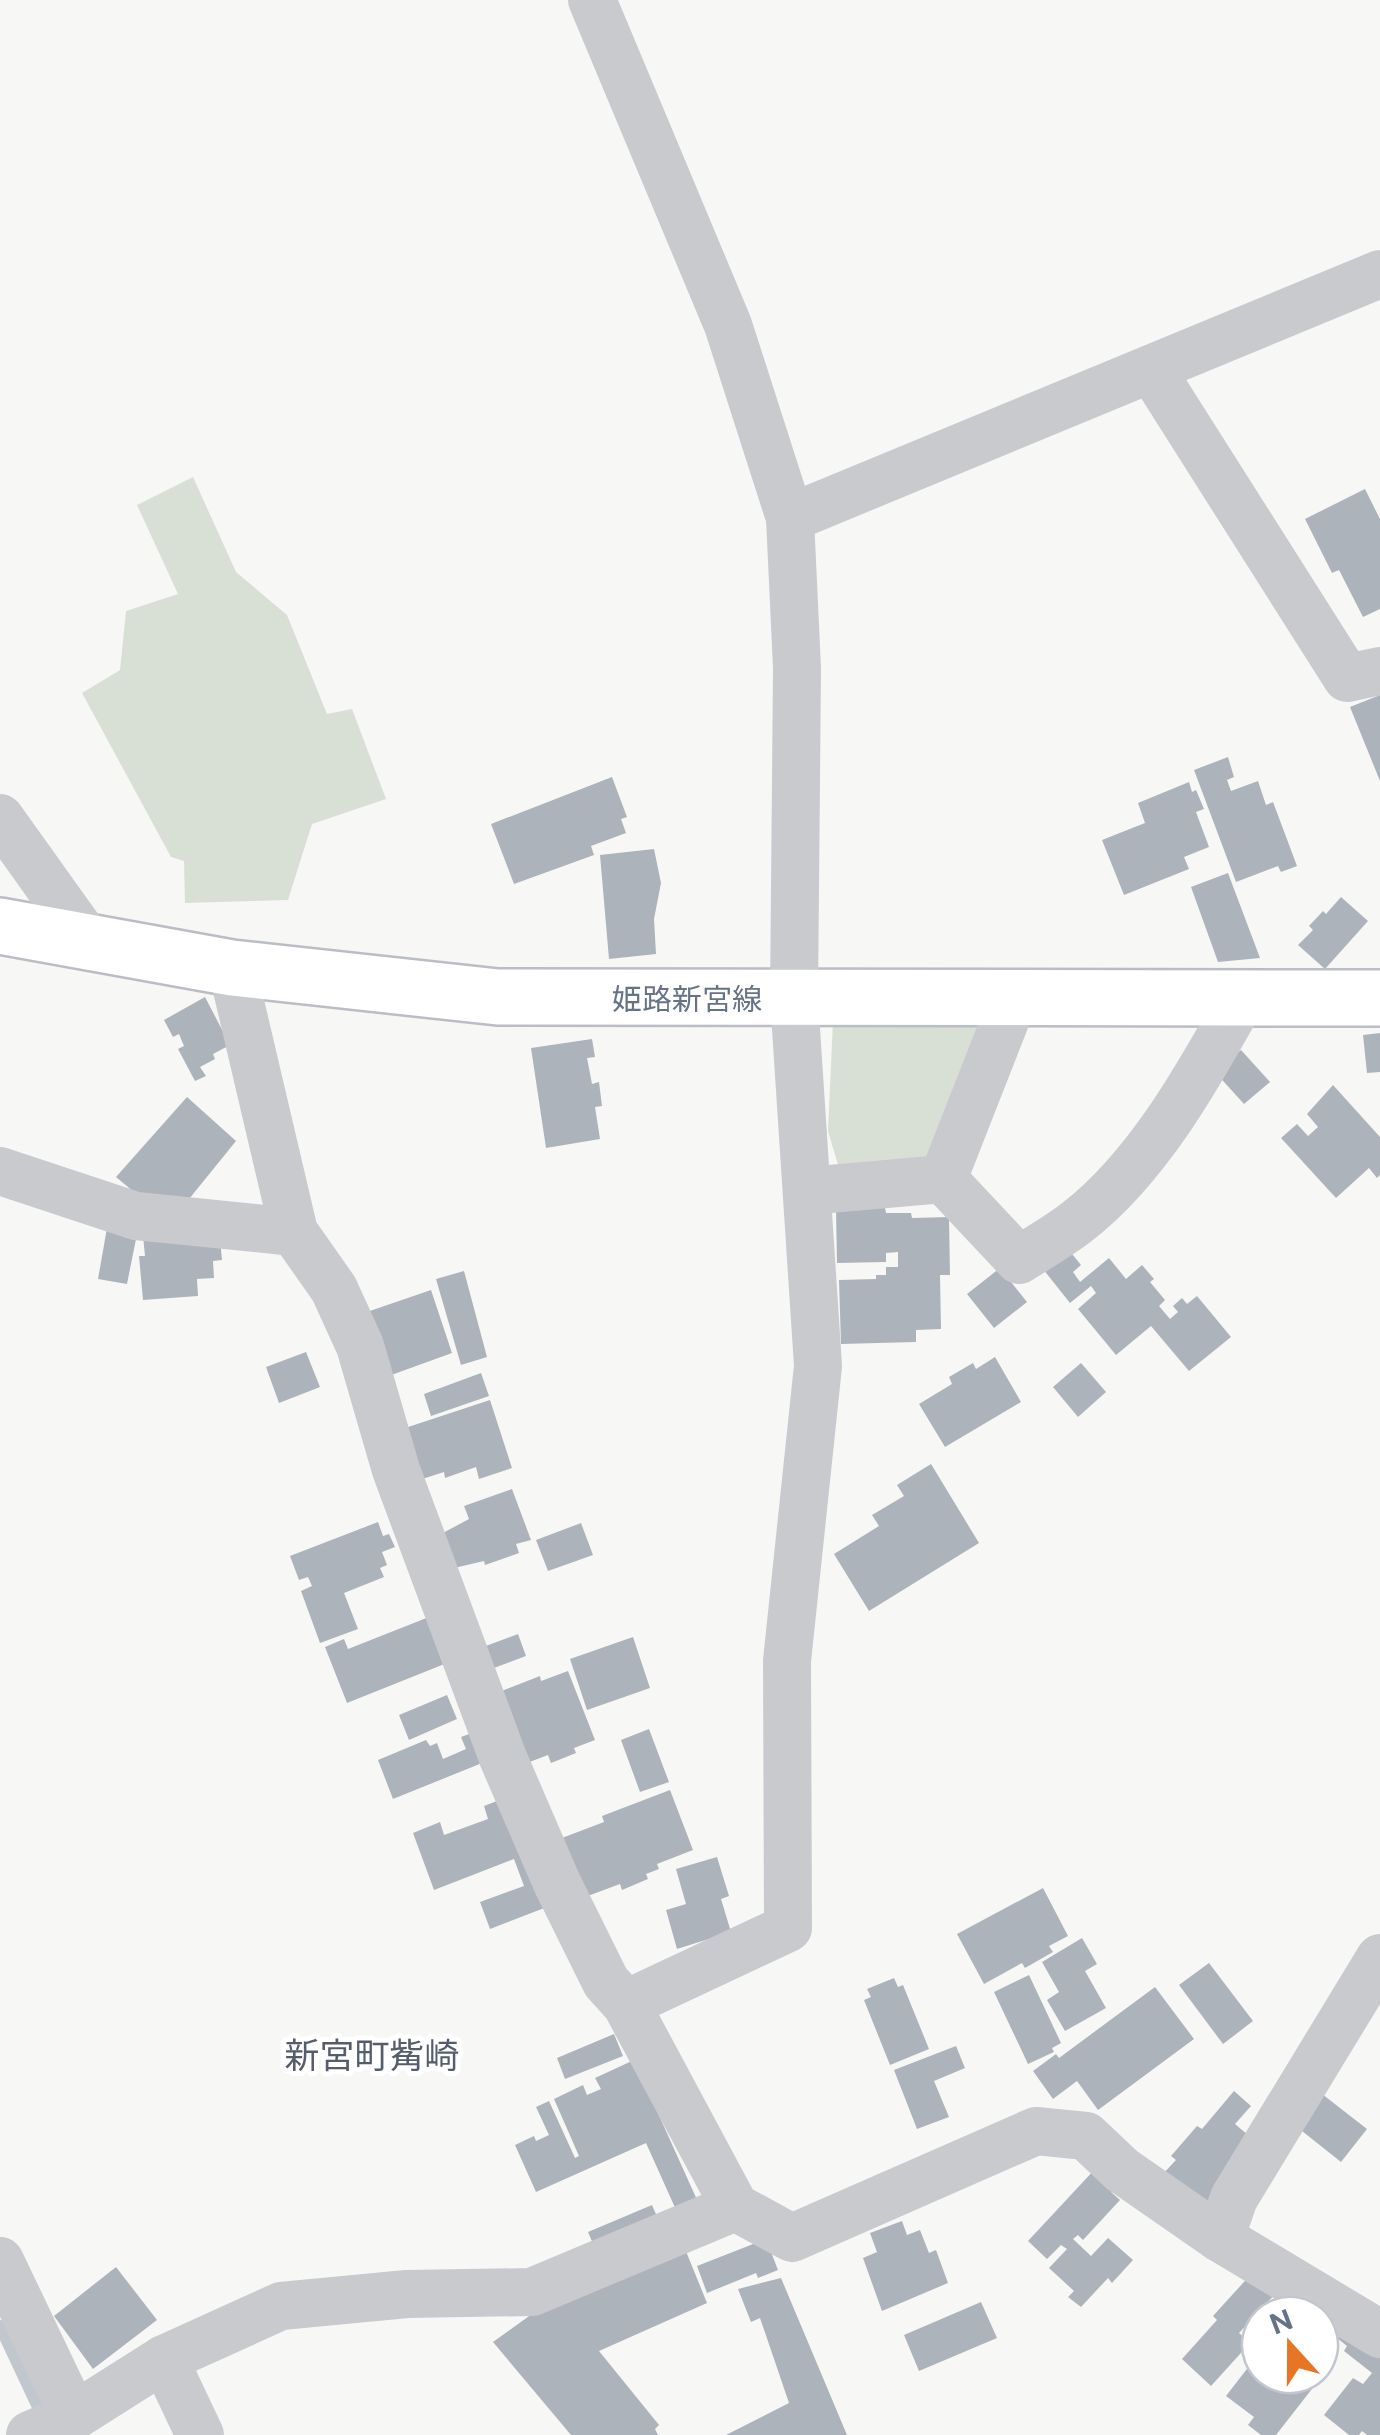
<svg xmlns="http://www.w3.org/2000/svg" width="1380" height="2435" font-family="'Public Sans','Noto Sans JP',sans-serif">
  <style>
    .green { fill: #d8e0d6 }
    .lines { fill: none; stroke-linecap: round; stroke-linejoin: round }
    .stream { stroke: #c0c8ce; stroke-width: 12 }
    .building { fill: #acb3ba }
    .secondary-casing { stroke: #babdc3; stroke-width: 60 }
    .street { stroke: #c8cace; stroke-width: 48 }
    .secondary { stroke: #fff; stroke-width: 55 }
    .labels { text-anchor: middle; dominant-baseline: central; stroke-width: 10; stroke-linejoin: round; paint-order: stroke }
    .street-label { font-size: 30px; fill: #667387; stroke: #fff }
    .quarter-label { font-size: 35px; fill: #545d6c; stroke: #fff }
  </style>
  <rect width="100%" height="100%" fill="#f7f8f5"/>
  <g class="green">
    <polygon points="193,477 236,572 287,615 327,714 352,709 386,799 312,824 288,900 185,903 184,861 171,857 82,693 120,670 126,611 178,594 137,505"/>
    <polygon points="833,1020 993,1025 931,1167 841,1175 828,1131"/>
  </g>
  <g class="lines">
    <polyline class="stream" points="0,2326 37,2405"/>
  </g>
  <g class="building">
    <polygon points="1365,489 1380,519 1380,609 1363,617 1339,570 1332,573 1305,519"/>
    <polygon points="1380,695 1380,781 1350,707"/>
    <polygon points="1228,757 1234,777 1227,780 1231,791 1258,781 1266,805 1273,802 1297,866 1281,872 1278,866 1236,882 1194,770"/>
    <polygon points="612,777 627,817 621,819 626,833 591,846 594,855 514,884 491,824"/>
    <polygon points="1189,782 1192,792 1196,790 1204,809 1196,812 1209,847 1184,857 1189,869 1124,895 1102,840 1145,823 1138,803"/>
    <polygon points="654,849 661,883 654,919 656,954 609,959 600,855"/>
    <polygon points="1228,873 1260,958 1218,962 1191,887"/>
    <polygon points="1341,897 1368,921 1325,969 1298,945 1313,930 1309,926 1323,911 1326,914"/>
    <polygon points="205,997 230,1045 213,1054 215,1059 200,1067 206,1076 195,1081 178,1049 184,1046 179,1034 173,1037 164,1020"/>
    <polygon points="1380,1033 1380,1072 1367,1073 1363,1035"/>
    <polygon points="592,1039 595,1057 587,1058 592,1084 599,1082 602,1106 595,1107 600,1139 546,1148 531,1048"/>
    <polygon points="1241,1050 1270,1082 1244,1104 1215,1072"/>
    <polygon points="1333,1085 1380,1137 1380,1175 1377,1178 1369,1168 1336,1198 1281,1138 1297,1124 1308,1136 1318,1127 1307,1114"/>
    <polygon points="187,1097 236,1141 185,1204 134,1192 116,1177"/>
    <polygon points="885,1208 886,1213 911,1213 912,1218 949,1217 950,1275 940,1275 941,1329 916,1330 916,1342 841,1344 839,1280 876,1279 876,1275 886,1275 886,1267 898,1267 898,1252 886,1253 886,1262 837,1263 836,1209"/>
    <polygon points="107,1228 137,1234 127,1284 98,1279"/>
    <polygon points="143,1236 220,1239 222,1260 213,1261 214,1278 197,1279 198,1296 143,1300 139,1256 145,1256"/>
    <polygon points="1068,1249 1081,1265 1073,1272 1080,1282 1109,1258 1126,1279 1142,1265 1154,1279 1150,1282 1165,1300 1159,1306 1170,1319 1178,1312 1173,1306 1182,1298 1187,1304 1197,1296 1231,1337 1189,1371 1151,1326 1116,1355 1078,1309 1096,1293 1091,1286 1070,1303 1043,1269"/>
    <polygon points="1000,1268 1027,1302 994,1328 967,1294"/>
    <polygon points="464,1271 487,1357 461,1365 436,1279"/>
    <polygon points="431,1290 452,1353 383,1378 361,1314"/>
    <polygon points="306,1352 320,1387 279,1403 266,1367"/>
    <polygon points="995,1357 1021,1402 945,1447 919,1404 952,1384 949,1377 973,1363 976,1369"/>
    <polygon points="1081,1363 1106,1392 1078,1417 1053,1387"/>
    <polygon points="481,1373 489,1396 431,1416 424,1394"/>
    <polygon points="490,1400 512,1468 479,1479 476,1467 445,1478 444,1472 416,1481 399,1430"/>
    <polygon points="931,1464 979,1543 869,1611 834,1554 879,1526 872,1515 904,1496 897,1485"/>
    <polygon points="512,1489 531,1540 516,1544 519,1553 485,1565 484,1561 454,1568 441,1534 469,1519 464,1506"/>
    <polygon points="378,1522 383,1536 389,1534 395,1547 382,1552 387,1565 380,1568 384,1577 344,1593 358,1629 320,1643 301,1591 312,1586 308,1577 299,1580 290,1556"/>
    <polygon points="581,1523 593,1555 548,1571 536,1540"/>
    <polygon points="434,1615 452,1661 347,1703 325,1647 344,1639 348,1649"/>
    <polygon points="518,1634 526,1656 483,1672 475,1650"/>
    <polygon points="633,1637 650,1688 587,1710 570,1659"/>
    <polygon points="568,1671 595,1740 574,1748 576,1753 551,1763 548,1755 519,1766 491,1695 540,1676 541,1681"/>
    <polygon points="447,1695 457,1719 409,1740 399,1715"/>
    <polygon points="649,1729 669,1782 640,1792 621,1740"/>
    <polygon points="480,1730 492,1759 393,1799 378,1760 426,1740 430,1746 437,1743 443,1759 466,1749 461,1737"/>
    <polygon points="670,1790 693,1850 657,1864 659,1869 646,1874 648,1879 622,1890 620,1884 577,1900 554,1841 604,1822 602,1816"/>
    <polygon points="510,1796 552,1905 490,1929 480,1902 524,1886 514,1859 434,1890 413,1833 440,1822 444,1835 488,1819 484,1806"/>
    <polygon points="717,1857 729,1896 721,1899 731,1932 677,1949 666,1910 686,1904 676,1869"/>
    <polygon points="1043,1888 1068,1936 1049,1946 1053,1952 1025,1968 1022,1963 984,1984 957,1934"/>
    <polygon points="1082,1938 1097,1964 1085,1971 1106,2008 1065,2031 1047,2000 1059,1992 1042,1962"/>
    <polygon points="1209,1963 1253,2021 1223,2044 1179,1985"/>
    <polygon points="1029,1975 1061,2043 1052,2048 1054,2052 1028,2064 994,1992"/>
    <polygon points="894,1978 898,1987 903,1985 929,2049 890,2065 864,2000 871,1997 867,1989"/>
    <polygon points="1155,1987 1194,2039 1098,2110 1077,2081 1053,2099 1033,2071 1056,2054 1059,2058"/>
    <polygon points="614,2034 623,2056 565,2079 557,2058"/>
    <polygon points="956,2046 965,2068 934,2081 949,2117 917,2129 894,2070"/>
    <polygon points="634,2060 698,2202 677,2212 646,2143 536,2192 515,2145 534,2136 536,2141 549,2135 536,2107 549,2101 575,2158 579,2156 554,2099 583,2085 587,2095 601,2089 595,2078"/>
    <polygon points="1234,2091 1251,2106 1235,2124 1255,2141 1202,2212 1161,2176 1176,2160 1171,2156 1197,2126 1202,2129"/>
    <polygon points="1322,2094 1367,2129 1341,2162 1297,2127"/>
    <polygon points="1096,2168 1116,2186 1111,2192 1120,2200 1083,2240 1078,2235 1073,2239 1091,2256 1108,2238 1133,2260 1112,2283 1108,2278 1081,2307 1068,2297 1074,2291 1049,2268 1067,2249 1061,2245 1047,2259 1028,2241"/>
    <polygon points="652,2205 661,2226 597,2253 588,2232"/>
    <polygon points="902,2221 907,2235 920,2230 929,2253 936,2250 948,2283 882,2311 863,2258 877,2252 870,2233"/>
    <polygon points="766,2239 778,2270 758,2278 756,2273 707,2293 697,2266"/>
    <polygon points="683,2244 707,2303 599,2351 659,2425 655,2429 658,2435 571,2435 493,2342 550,2301"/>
    <polygon points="116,2267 157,2320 93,2369 54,2316"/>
    <polygon points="1253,2272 1276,2293 1239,2333 1250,2343 1211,2386 1182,2359 1217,2320 1213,2316"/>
    <polygon points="781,2278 847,2435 726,2435 789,2403 760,2318 751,2322 738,2289"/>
    <polygon points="1306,2293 1380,2346 1380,2435 1367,2435 1362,2431 1359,2435 1349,2435 1324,2415 1353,2378 1363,2384 1372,2373 1344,2351 1347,2346 1332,2334 1320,2349 1320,2315 1289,2315"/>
    <polygon points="981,2302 997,2338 919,2371 904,2335"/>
    <polygon points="1260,2352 1260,2375 1320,2375 1320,2352 1333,2362 1276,2435 1261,2435 1248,2425 1254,2417 1226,2396"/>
  </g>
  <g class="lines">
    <defs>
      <polyline id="secondary" points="0,926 232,968 498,997 1380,998"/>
    </defs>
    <use href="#secondary" class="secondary-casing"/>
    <g class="street">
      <polyline points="592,0 728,325 790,518 797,668 794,998 818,1366 787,1661 788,1928 626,2004"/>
      <polyline points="1151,369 1347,678 1380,671"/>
      <polyline points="790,518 1380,274"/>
      <polyline points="0,818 90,944"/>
      <polyline points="232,968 294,1232 334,1289 360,1346 396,1470 503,1758 557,1883 606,1982 626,2004 735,2207 792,2238 1036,2131 1086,2136 1122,2170 1220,2238 1380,2334"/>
      <polyline points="0,1171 136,1216 294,1232"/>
      <polyline points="943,1179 1014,998"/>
      <path d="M807,1191L943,1179L1019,1260C1038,1248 1059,1236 1077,1222C1148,1167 1199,1075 1242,998"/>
      <polyline points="1220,2238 1234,2198 1380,1958"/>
      <polyline points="0,2261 74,2416"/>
      <polyline points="164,2359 200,2435"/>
      <polyline points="30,2435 74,2416 164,2359 281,2306 407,2294 532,2292 735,2207"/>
    </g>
    <use href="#secondary" class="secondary"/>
  </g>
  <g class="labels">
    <g class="street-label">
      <text x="687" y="999">姫路新宮線</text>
    </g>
    <g class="quarter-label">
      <text x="372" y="2055">新宮町觜崎</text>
    </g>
  </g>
  <g transform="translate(1290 2345) rotate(339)"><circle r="48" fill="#ffffff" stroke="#c2c7cf" stroke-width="2.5"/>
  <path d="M0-8L18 38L0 25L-18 38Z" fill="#e77526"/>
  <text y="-15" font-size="28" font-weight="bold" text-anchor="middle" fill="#667387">N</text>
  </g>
</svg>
